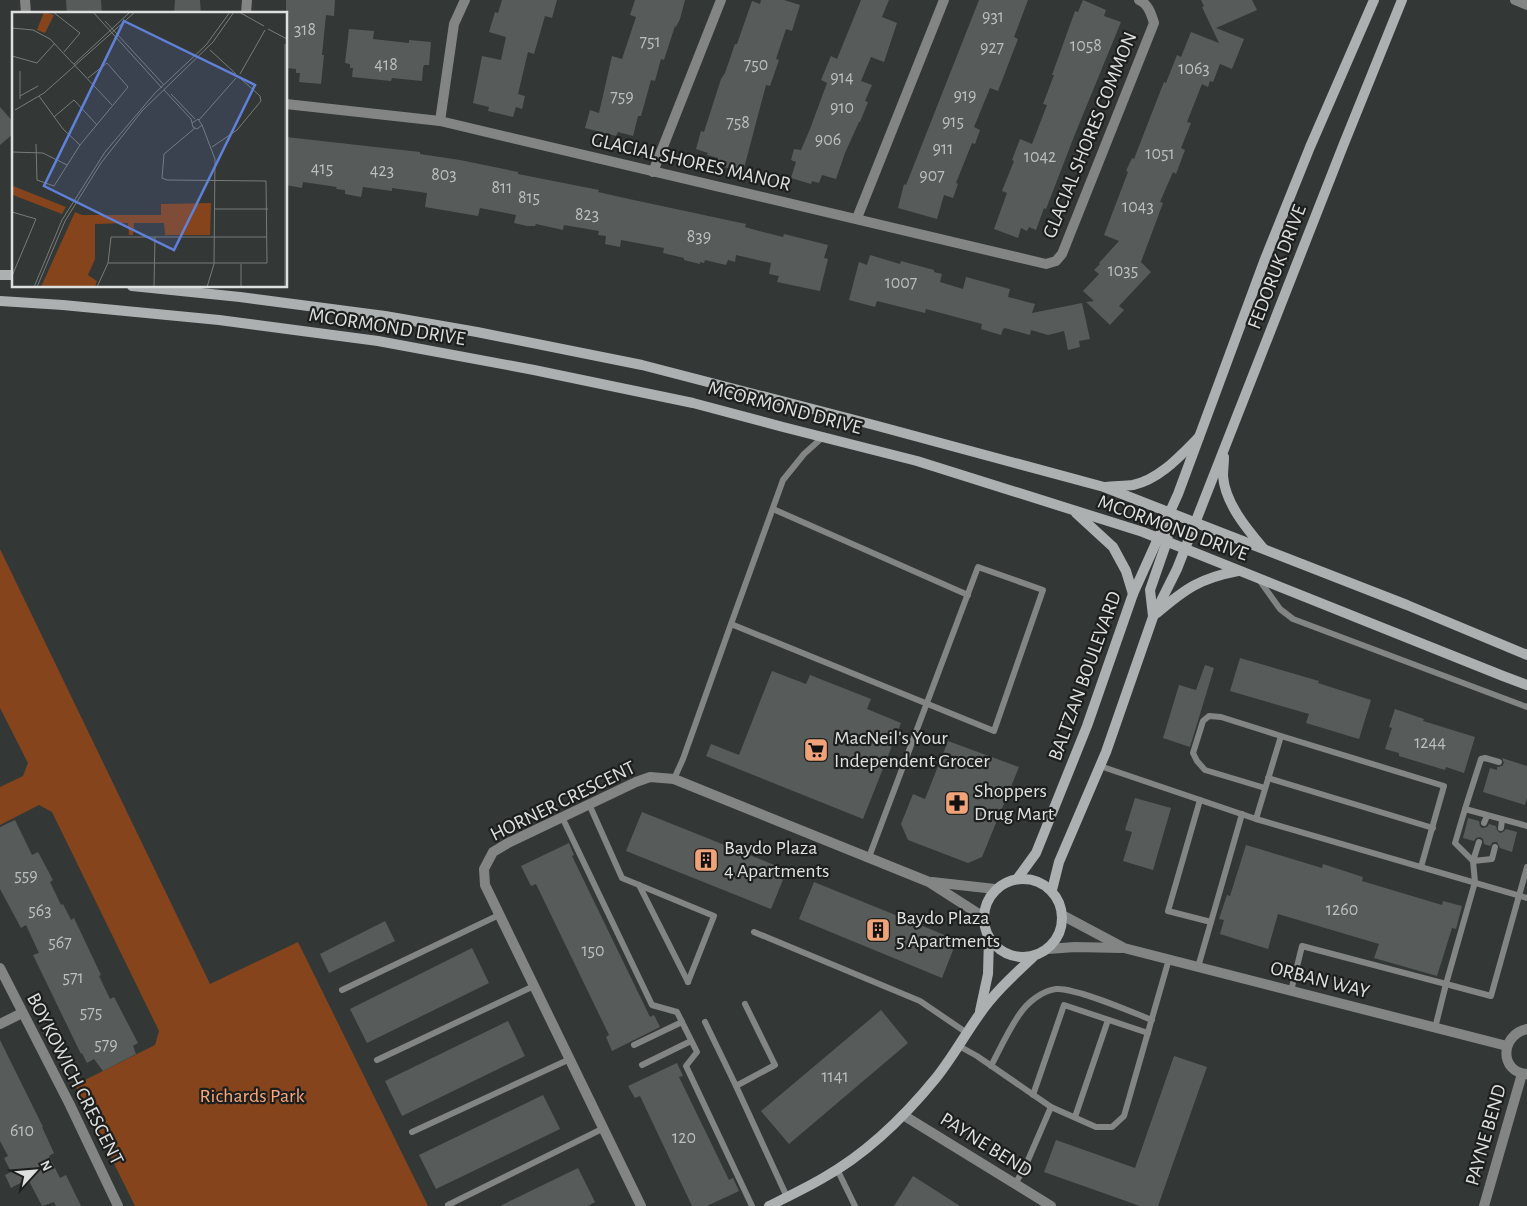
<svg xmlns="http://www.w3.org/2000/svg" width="1527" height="1206" font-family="'Alegreya Sans',sans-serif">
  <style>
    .green { fill: #85441c }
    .building { fill: #575c5b }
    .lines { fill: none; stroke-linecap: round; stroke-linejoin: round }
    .lane { stroke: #828584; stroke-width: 6 }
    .street { stroke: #828584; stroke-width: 10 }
    .secondary { stroke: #adb0b0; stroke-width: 10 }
    .labels { text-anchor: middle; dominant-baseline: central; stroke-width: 4.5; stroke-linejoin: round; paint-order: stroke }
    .number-label { font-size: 18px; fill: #bcbfbe }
    .street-label { font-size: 20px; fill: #dde0df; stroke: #1d1f1e }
    .poi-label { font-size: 20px; fill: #dde0df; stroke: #1d1f1e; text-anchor: start }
    .park-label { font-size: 20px; fill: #faa87b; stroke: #1d1f1e }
    .inset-road { fill: none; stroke: #777b7a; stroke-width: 1 }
    .view { fill: #6081da; fill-opacity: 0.15; stroke: #6081da; stroke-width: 2.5 }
    .inset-edge { fill: none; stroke: #dde0df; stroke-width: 2.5 }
  </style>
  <rect width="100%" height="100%" fill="#333837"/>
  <polygon class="green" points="0,549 210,984 298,942 428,1206 135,1206 75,1085 155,1045 159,1031 52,812 39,805 0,825 0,787 23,776 28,763 0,708"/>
  <g class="building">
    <polygon points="66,0 101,0 102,14 67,14"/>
    <polygon points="175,0 200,0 201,14 174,14"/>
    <polygon points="286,0 335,0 334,16 326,15 322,55 324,55 321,84 299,82 300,73 296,73 296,69 286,68"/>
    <polygon points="502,0 557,0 552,18 545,16 534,54 528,52 518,94 525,96 522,109 516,107 513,117 488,111 489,107 473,103 482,56 501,60 506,37 489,32 495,12 498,13"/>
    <polygon points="635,0 685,0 680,19 676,27 675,26 664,60 661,59 655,81 651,80 641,116 638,116 633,136 618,132 616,136 585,128 590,110 599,113 612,56 622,59 636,17 630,15"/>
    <polygon points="761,0 784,0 800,5 792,31 786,29 776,59 779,60 770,86 766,85 743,172 716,165 718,158 707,155 708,153 696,149 701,131 704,132 721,79 725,73 735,44 737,44 752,1 760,4"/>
    <polygon points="861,0 889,0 882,17 897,23 884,62 871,57 861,81 872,85 865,101 868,102 860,122 859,122 845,153 836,179 822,175 819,183 812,181 811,184 791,178 796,162 791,160 794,149 801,150 810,129 827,83 821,80 831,56 837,59"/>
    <polygon points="979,0 1028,0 1014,37 1018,39 998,91 990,88 974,127 980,130 975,144 972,143 956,183 958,184 953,198 944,195 937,219 898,208 904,184 906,185"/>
    <polygon points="1083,0 1106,10 1104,16 1121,22 1075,134 1046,209 1044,208 1036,230 1029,227 1027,231 1021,228 1018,238 994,229 1007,193 1002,191 1014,161 1012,160 1020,139 1032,144 1047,105 1043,104 1054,75 1052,75 1075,11 1078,12"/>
    <polygon points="1201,0 1252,0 1257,10 1216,28 1244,39 1232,69 1220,64 1213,82 1210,81 1208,87 1202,84 1187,122 1191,123 1181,148 1185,150 1176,174 1173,172 1160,202 1163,203 1141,262 1151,272 1119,306 1124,310 1110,325 1086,302 1094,301 1083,291 1099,274 1094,270 1100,264 1099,263 1119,241 1104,235 1128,172 1126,171 1132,158 1134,159 1155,105 1164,82 1166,83 1177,55 1181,57 1191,32 1219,43 1202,7 1204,6"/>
    <polygon points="349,29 374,31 373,39 409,43 409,40 431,42 429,65 424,65 423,68 422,81 392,78 391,81 352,77 353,68 350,68 350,64 345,63"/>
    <polygon points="0,107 14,123 14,133 0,145"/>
    <polygon points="286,137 420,152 420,154 460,160 518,172 518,174 599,190 598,192 629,199 746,224 745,227 759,231 783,237 784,234 828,245 824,258 828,259 820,291 777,282 779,276 769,274 771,263 736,255 735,262 728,260 726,265 705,260 704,263 700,262 700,264 684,260 684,258 663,253 664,248 621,240 620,247 605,244 606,236 598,235 599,231 564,225 563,230 536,224 535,226 527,226 514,223 516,215 480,208 478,216 425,207 427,193 392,188 392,191 363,187 361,197 345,194 345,190 336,189 337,187 303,182 302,188 286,185"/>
    <polygon points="870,255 900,264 901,261 934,270 934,272 942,274 940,282 963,289 966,277 1010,289 1008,297 1035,304 1032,313 1082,303 1090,339 1079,341 1080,347 1068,350 1064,331 1048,335 1031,330 1030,335 1005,328 1003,329 1001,335 981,329 982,324 926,309 925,313 877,301 875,307 849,300 859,262 867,265"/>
    <polygon points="1240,658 1319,681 1318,683 1371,700 1359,739 1306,723 1309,714 1230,691"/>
    <polygon points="1205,665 1214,668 1190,747 1163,738 1179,685 1196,690"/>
    <polygon points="772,671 806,684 810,675 871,699 867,709 901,723 863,819 706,756 711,744 739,755"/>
    <polygon points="1395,709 1424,719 1423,721 1475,737 1464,773 1446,767 1445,770 1399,756 1399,753 1385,749 1392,728 1389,727"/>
    <polygon points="948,741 1019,767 982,857 968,863 908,840 901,824 913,794 925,799"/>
    <polygon points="1502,758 1527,766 1527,797 1525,805 1483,792 1490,768 1497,770 1497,767 1502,766 1504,763"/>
    <polygon points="1135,798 1171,808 1153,870 1123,861 1132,832 1125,830"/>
    <polygon points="642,812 787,870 771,909 626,851"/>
    <polygon points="1468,818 1479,821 1480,826 1482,828 1487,827 1489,824 1496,826 1497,830 1500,833 1503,832 1506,829 1517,832 1512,852 1500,848 1497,842 1493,842 1490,846 1484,844 1483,839 1480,837 1476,838 1474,841 1463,838"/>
    <polygon points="15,820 32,855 38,852 53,880 50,882 61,905 63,904 71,920 74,918 101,975 99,976 110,999 114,997 138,1043 133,1046 136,1054 103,1071 94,1059 87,1063 82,1053 81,1054 33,955 39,953 26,925 21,928 0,889 0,827"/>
    <polygon points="569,843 574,855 572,856 650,1017 654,1015 660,1027 612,1051 606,1037 609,1035 536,884 531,886 521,866"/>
    <polygon points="1246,845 1322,868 1323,864 1363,877 1362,881 1442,905 1443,901 1462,906 1456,929 1452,928 1437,976 1374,958 1379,944 1278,914 1268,949 1220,934 1224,920 1219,919 1227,895 1230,896"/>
    <polygon points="814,882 957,940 942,978 799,919"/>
    <polygon points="385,921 395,941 329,973 320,954"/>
    <polygon points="472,948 489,983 367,1043 350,1009"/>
    <polygon points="881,1010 908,1043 789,1144 761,1111"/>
    <polygon points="508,1021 525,1056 402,1116 385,1081"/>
    <polygon points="0,1040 43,1127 42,1127 54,1153 49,1156 60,1178 66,1175 81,1206 56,1206 54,1202 42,1206 28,1179 11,1188 5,1175 11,1172 4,1158 8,1156 0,1141"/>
    <polygon points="1174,1056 1207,1067 1158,1206 1140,1206 1044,1172 1056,1140 1135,1168"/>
    <polygon points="677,1063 683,1076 679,1077 729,1180 733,1178 739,1191 707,1206 692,1206 640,1096 635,1098 628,1086"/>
    <polygon points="543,1095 560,1129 436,1189 419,1155"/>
    <polygon points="578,1168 595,1202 588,1206 500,1206"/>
    <polygon points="913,1176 960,1206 894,1206"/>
  </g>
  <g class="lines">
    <g class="lane">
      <polyline points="773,509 968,595"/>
      <polyline points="1260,581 1280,609 1293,619 1527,707"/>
      <polyline points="731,624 783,480 804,454 824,436"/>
      <polyline points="1281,736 1444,786 1421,867"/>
      <polyline points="1100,766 1256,819 1281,736 1221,717 1209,716 1203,721 1193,753 1197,761 1205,770 1265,788"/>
      <polyline points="1268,778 1433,828"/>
      <polyline points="674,779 683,759 731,624 994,731 1043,590 978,567 869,857"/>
      <polyline points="1200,800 1168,911 1211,922 1242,814"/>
      <polyline points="589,804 622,878 714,916 688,982"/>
      <polyline points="1465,809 1481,759 1485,758 1499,762"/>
      <polyline points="562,817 652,1005 677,1012 697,1052 686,1066 752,1206"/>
      <polyline points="1256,819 1527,898"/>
      <polyline points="1484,823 1487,816"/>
      <polyline points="1501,828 1502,820"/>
      <polyline points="1479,842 1473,861 1475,882 1446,984 1491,996 1527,867"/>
      <polyline points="1495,847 1492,859 1473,861 1455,843 1465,809 1527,826"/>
      <polyline points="639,885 688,982"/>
      <polyline points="754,932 920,1001 967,1033"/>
      <polyline points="1198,967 1211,922"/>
      <polyline points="342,990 499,915"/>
      <polyline points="1291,991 1302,946 1446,984 1435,1028"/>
      <polyline points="705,1022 736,1086 775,1065 745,1004"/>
      <polyline points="634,1045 682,1022"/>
      <polyline points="959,1046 977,1056 1051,1107 1096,1127 1112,1127 1124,1116 1169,959"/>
      <polyline points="377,1060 534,986"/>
      <polyline points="642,1065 691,1041"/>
      <path d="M991,1066C1000,1049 1008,1031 1019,1015C1027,1003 1041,991 1056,989C1074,987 1132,1012 1152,1020"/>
      <polyline points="736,1086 787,1197"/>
      <polyline points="1033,1095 1064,1005 1148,1033"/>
      <polyline points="1075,1117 1108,1020"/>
      <polyline points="412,1132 570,1059"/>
      <polyline points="837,1169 855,1206"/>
      <polyline points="1015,1184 1025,1167 1051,1107"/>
      <polyline points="448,1205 604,1128"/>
    </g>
    <g class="street">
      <polyline points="25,0 26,14"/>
      <polyline points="1515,0 1527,5"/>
      <polyline points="246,14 247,0"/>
      <path d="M286,104L440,121L1046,264L1056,261L1062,254L1154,23C1151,13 1148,4 1139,0"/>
      <polyline points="440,121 454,24 465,0"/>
      <polyline points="653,172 721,0"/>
      <polyline points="857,218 944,0"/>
      <polyline points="932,882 995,889"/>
      <polyline points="1062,915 1124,948 1507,1046"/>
      <polyline points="1048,949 1075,947 1121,948"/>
      <polyline points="0,968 70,1105 118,1206"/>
      <polyline points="0,1024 22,1013"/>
      <path d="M1527,1029C1500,1035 1499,1072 1527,1074"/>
      <polyline points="903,1115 1051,1206"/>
      <polyline points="641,1206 485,885 484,869 493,852 508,843 636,782 650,777 674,779 929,882 985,918"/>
      <polyline points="1484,1206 1522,1074"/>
    </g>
    <g class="secondary">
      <polyline points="0,275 14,275"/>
      <polyline points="132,286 240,297 385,316 477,332 642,365 874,425 1104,487 1407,605 1527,655"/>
      <polyline points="0,301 63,305 219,320 378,341 534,370 693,403 783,427 917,461 1143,532 1503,676 1527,685"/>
      <path d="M1224,457C1224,463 1223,470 1223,476C1225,503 1247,529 1263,548"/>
      <path d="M1105,487C1114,486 1124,486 1133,485C1160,479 1180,456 1199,437"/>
      <polyline points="1076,513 1113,547 1126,571 1133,594"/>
      <path d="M1157,613C1186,588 1201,578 1238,571"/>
      <polyline points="1153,616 1150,590 1167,541 1168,534"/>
      <circle cx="1023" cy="918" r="39"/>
      <polyline points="1017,879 1036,853 1087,726 1133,594 1178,494 1265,259 1310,147 1374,0"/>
      <polyline points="1052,890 1059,862 1106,752 1153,617 1177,569 1343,146 1402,0"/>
      <polyline points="980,1011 988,974 989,938"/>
      <path d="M769,1206C787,1197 806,1188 823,1178C866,1154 905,1116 936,1078C952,1058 964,1036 979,1015C994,993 1014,975 1033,957"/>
    </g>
  </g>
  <defs>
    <symbol id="supermarket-square" viewBox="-11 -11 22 22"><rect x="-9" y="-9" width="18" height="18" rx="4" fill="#f0a378" stroke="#1d1f1e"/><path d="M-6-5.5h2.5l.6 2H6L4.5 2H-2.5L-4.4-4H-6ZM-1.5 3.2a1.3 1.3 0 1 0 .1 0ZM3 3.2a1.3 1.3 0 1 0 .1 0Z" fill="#111"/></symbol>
    <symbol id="pharmacy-square" viewBox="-11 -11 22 22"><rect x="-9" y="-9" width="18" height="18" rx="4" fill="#f0a378" stroke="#1d1f1e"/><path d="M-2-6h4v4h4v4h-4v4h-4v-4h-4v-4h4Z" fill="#111"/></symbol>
    <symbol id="building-square" viewBox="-11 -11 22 22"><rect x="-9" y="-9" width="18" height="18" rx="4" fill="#f0a378" stroke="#1d1f1e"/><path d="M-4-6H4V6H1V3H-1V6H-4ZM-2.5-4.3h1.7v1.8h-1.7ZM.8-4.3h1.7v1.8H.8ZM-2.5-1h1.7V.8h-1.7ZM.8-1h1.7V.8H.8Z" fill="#111"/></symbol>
  </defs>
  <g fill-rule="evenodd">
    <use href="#supermarket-square" x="802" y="736" width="28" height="28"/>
    <use href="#pharmacy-square" x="943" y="789" width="28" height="28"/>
    <use href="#building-square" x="692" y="846" width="28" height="28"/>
    <use href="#building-square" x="864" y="916" width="28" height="28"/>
  </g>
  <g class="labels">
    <g class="number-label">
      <text x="993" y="17">931</text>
      <text x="305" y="30">318</text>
      <text x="650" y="42">751</text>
      <text x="1086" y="46">1058</text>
      <text x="992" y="48">927</text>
      <text x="386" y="65">418</text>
      <text x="756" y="65">750</text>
      <text x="1194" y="69">1063</text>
      <text x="842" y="78">914</text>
      <text x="965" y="96">919</text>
      <text x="622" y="97">759</text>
      <text x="842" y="108">910</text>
      <text x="953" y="122">915</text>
      <text x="738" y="123">758</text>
      <text x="828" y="140">906</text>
      <text x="943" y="149">911</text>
      <text x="1160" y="154">1051</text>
      <text x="1040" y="157">1042</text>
      <text x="322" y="169">415</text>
      <text x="382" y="171">423</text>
      <text x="444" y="175">803</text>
      <text x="932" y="176">907</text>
      <text x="502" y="188">811</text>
      <text x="529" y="198">815</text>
      <text x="1138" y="207">1043</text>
      <text x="587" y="215">823</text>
      <text x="699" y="237">839</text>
      <text x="1123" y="271">1035</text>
      <text x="901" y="283">1007</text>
      <text x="1430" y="743">1244</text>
      <text x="26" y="876">559</text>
      <text x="1342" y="910">1260</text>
      <text x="40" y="911">563</text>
      <text x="60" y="943">567</text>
      <text x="593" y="951">150</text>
      <text x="73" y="978">571</text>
      <text x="91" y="1013">575</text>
      <text x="106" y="1045">579</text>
      <text x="835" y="1077">1141</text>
      <text x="22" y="1131">610</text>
      <text x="684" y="1138">120</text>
    </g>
    <g class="street-label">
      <text transform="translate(1090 135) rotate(-68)">GLACIAL SHORES COMMON</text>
      <text transform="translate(691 162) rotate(13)">GLACIAL SHORES MANOR</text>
      <text transform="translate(1277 267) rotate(-69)">FEDORUK DRIVE</text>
      <text transform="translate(387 327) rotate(9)">MCORMOND DRIVE</text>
      <text transform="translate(785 408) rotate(15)">MCORMOND DRIVE</text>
      <text transform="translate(1173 528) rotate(20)">MCORMOND DRIVE</text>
      <text transform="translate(1085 676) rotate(-70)">BALTZAN BOULEVARD</text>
      <text transform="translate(563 801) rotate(-26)">HORNER CRESCENT</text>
      <text transform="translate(1320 980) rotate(14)">ORBAN WAY</text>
      <text transform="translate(75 1079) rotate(63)">BOYKOWICH CRESCENT</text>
      <text transform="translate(1486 1135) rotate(-74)">PAYNE BEND</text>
      <text transform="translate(986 1145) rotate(32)">PAYNE BEND</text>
    </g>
    <g class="poi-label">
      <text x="834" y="738">MacNeil's Your<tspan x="834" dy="23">Independent Grocer</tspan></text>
      <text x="974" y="791">Shoppers<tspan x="974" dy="23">Drug Mart</tspan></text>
      <text x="724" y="848">Baydo Plaza<tspan x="724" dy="23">4 Apartments</tspan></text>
      <text x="896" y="918">Baydo Plaza<tspan x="896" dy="23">5 Apartments</tspan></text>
    </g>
    <g class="park-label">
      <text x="252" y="1096">Richards Park</text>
    </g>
  </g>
  <g transform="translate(12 12)">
    <rect width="275" height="275" fill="#333837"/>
    <path d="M32,0L42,3L33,21L25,18ZM1,174L54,195L50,202L1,183ZM199,191L198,223H153L152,211H122L121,223H117L116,211L83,212V247L76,263L85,269L83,275H29L63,200L70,203H149V192Z" fill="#85441c"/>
    <path class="inset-road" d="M41,0L68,21L52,40M81,0L150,76M227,0L252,14M93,9L152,73M0,16L21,18L38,27L100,93M256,17L275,27M198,38L224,62M0,44L25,51L43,31M62,52L118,0M228,62L253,18M152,78L179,107L181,115L185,117L190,113L186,107L180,111M159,82L183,107M8,84L26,74M27,84L51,117L68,133M8,87V59M3,98L32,81L123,0M42,105L62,88L85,113M187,108L224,66M190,113L203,147L202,252L195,275M24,132L25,168L42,174L68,133L116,75L95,51L76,66M200,135L225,118L249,89L248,84L228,66M0,140L31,141L55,153M203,197H256M0,200L24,207L0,264M96,251H255L254,169L155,168L150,166L152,142L183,116M22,275L50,208L93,140L143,81L194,33L218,0M25,275L53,209L89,151L130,99L201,30L222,0M85,275L96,251L99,225H255M142,275L143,225M229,275V252M273,275V32"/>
    <path class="view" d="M112,9L243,73L162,238L32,174Z"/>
    <rect width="275" height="275" class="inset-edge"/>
  </g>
  <g transform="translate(35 1171) rotate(64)" stroke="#1d1f1e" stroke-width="4" paint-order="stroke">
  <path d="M0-4L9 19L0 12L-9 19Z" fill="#dde0df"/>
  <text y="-8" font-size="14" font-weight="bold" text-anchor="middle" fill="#dde0df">N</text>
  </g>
</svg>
